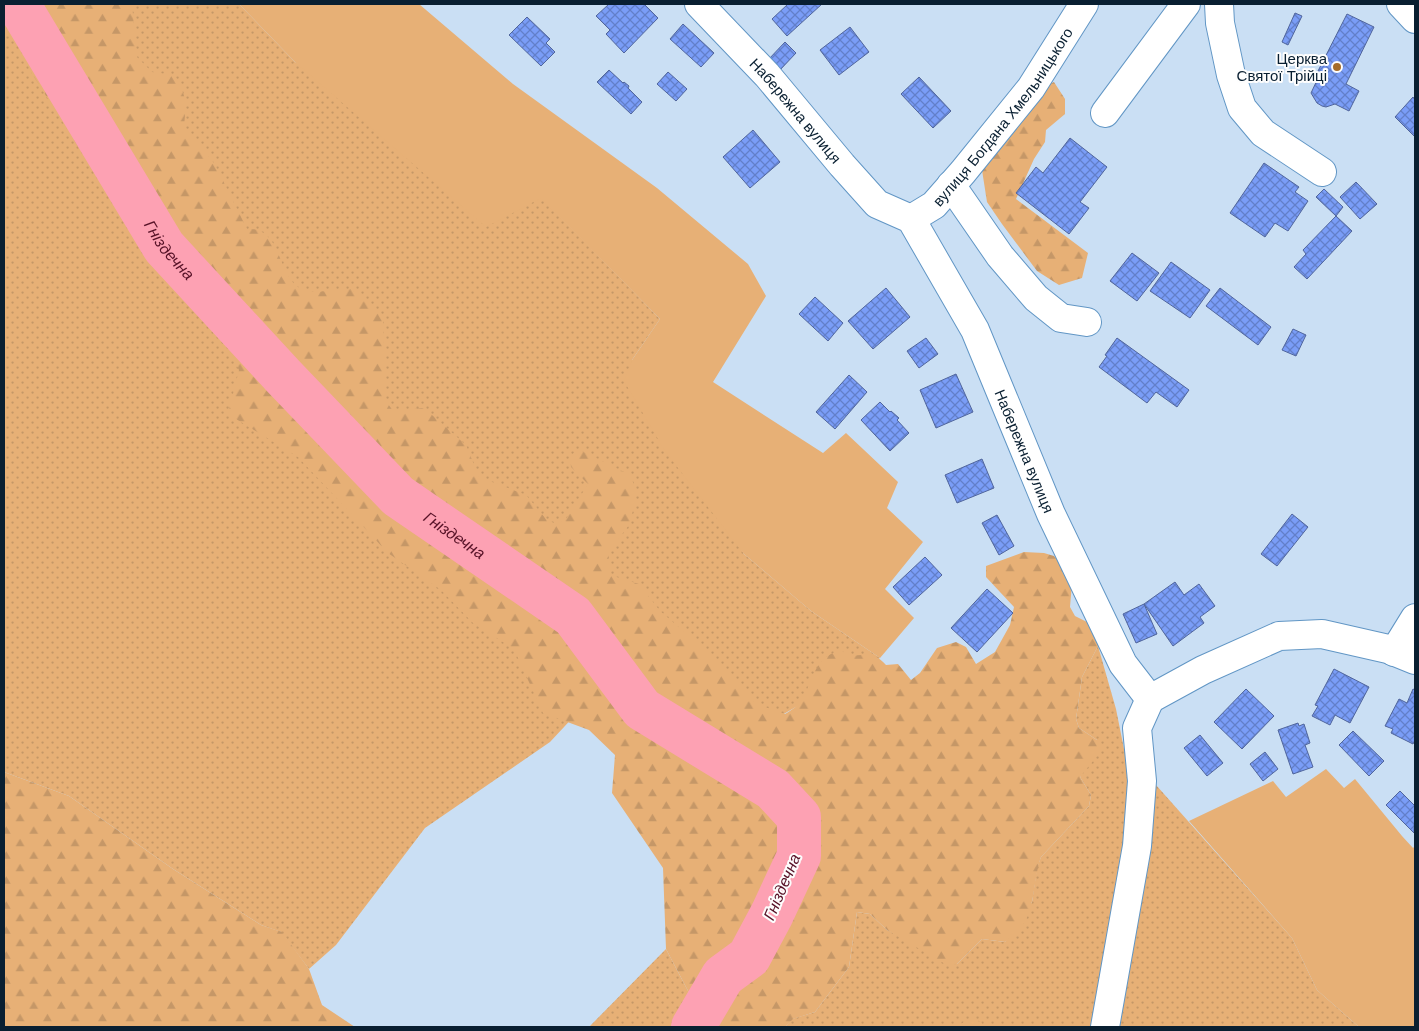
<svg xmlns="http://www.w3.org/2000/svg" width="1419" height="1031" font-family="Helvetica,sans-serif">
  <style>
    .grass { fill: url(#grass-dots) }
    .forest { fill: url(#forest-firs) }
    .garden { fill: #e7b076 }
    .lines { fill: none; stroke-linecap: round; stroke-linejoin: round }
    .river { stroke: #fda1b3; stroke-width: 44 }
    .building { fill: url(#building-cross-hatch); stroke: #50659c }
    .minor-casing { stroke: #6196c5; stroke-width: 30 }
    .minor { stroke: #fff; stroke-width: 28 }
    .poi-dot { fill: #a56c29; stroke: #fdfdfd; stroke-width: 2 }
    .labels { text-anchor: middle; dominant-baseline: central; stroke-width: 4; stroke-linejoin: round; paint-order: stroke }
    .poi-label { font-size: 15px; fill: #091f31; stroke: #fdfdfd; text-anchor: end }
    .street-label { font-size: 15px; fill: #091f31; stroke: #fdfdfd }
    .water-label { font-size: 16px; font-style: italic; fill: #571227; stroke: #fdfdfd }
  </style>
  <defs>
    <pattern id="grass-dots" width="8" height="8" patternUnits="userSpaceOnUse" patternTransform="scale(1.25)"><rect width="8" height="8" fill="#e7b076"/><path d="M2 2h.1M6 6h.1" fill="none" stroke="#c59767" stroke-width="1.8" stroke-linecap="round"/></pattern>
    <pattern id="forest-firs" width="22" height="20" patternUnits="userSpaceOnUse" patternTransform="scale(1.25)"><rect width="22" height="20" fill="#e7b076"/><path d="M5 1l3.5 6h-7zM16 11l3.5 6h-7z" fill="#c59767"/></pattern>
    <pattern id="building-cross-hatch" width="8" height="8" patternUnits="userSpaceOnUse" patternTransform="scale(1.25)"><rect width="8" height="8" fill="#7a9df7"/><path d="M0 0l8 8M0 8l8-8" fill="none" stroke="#627fc9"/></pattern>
  </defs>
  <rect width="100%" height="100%" fill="#cadff4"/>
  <g class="grass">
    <polygon points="4,4 239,4 295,62 541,197 660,319 632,360 744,554 811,611 880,658 770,722 578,712 550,742 425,828 336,945 309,969 281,932 261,925 173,869 69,796 4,772"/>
    <polygon points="1098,646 1116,709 1124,749 1292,938 1317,990 1359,1027 785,1027 792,1019 815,1012 849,967 857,912 870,914 887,930 957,964 982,939 1005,942 1032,902 1037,868 1041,857 1089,806 1091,795 1080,777 1097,740 1079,728 1076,719 1082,677"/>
    <polygon points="666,949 707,1027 589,1027"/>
  </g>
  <g class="forest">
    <path d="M10,4H132L137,57L152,72L173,75L180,82L186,103L184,127L214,163L247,229C252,229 258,229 262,232C283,243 280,286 308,291C322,293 338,290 351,289L383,318L386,401L393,411L424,408L466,445L479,477L526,495L546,519L556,524L566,519L588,484L571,467L570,457L578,449L628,474L633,482L635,503L629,525L608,553L610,575L639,584L660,611L709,653L756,704L785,714C792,710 799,705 803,698C814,677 815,657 841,650L849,656C865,655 874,651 886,665L898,664L911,680L920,673L937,648L956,642L966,647L976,664L995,652L1010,625L1014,607L986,577V566L1024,552L1044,553L1054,556L1062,564L1072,583L1070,607L1075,616L1093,625L1097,635L1098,646L1082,677L1076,719L1079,728L1097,740L1101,751L1080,777L1091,795L1089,806L1041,857C1033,879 1036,907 1022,926C1018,932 1010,937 1005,942L982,939L957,964L947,965L887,930L870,914L857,912L849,967L815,1012L793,1019L785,1027H707L666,949L663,868L612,793L615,755L589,730L543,713L514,649L473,623L441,590L388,553L298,457L228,414L239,370L215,320L172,274L170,242L162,236L139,234L132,227L107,175L88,162L29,69L24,35Z"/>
    <polygon points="1054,82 1065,99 1065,114 1046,130 1045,142 1034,159 1016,199 1088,253 1082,278 1059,285 1037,271 1002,224 987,202 982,170 1041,88"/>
    <polygon points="4,772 69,796 173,869 261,925 282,932 309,969 322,1005 355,1027 4,1027"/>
    <polygon points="973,1018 981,1022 984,1027 958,1027 965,1021"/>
  </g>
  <g class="garden">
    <polygon points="239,4 419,4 513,84 657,188 748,264 766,296 713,382 823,453 846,433 898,482 887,508 923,542 885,589 914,618 880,658 811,611 744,554 665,451 624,381 632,360 660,319 541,198 486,227 295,62"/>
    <polygon points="1326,769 1344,788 1355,779 1402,836 1413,848 1415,846 1415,1027 1359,1027 1317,990 1292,938 1189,821 1273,781 1286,797"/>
  </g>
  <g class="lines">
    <path class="river" id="s1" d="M18,4L164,247L283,376L398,496L573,616L642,709L773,789L799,817V856L772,914L749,957L723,976L693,1027"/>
  </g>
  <g class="building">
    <polygon points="609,4 644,4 658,18 624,53 606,34 610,30 596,16"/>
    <polygon points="788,4 822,4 787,36 772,19"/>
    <polygon points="1295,13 1302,16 1288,45 1282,42"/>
    <polygon points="1347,14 1374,27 1346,84 1359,91 1349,111 1335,104 1326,107 1322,106 1317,103 1311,93 1320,74 1317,73"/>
    <polygon points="527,17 550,39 546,43 555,52 541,66 509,35"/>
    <polygon points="683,24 714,53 701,67 670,39"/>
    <polygon points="850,27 869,52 839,75 820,50"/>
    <polygon points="785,42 796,53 779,71 768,60"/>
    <polygon points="609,70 623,83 624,82 629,86 628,88 642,102 631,114 597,82"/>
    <polygon points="668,72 687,89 676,101 657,84"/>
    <polygon points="919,77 951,111 933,128 901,94"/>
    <polygon points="1413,97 1415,100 1415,137 1395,117"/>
    <polygon points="753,130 780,162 750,188 723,157"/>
    <polygon points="1070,138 1107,167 1080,202 1089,208 1069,234 1016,193 1036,167 1043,173"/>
    <polygon points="1264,163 1299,187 1295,192 1308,201 1288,231 1275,223 1265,237 1230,213"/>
    <polygon points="1356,182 1377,204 1360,219 1340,197"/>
    <polygon points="1324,189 1343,207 1336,216 1316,197"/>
    <polygon points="1336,216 1352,231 1307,279 1294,267 1306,254 1303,250"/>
    <polygon points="1132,253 1159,273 1137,301 1110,281"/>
    <polygon points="1171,262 1210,290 1190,318 1150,291"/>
    <polygon points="886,288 910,317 873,349 848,321"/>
    <polygon points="1220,288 1271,327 1258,345 1206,306"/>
    <polygon points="815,297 843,323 828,341 799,314"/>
    <polygon points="1293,329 1306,335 1296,356 1282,350"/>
    <polygon points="926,338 938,354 919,368 907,351"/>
    <polygon points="1117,338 1189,390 1177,407 1156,392 1147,403 1099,367 1107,356 1105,355"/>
    <polygon points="956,374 973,412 936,428 920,390"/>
    <polygon points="849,375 867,392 835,429 816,412"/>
    <polygon points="880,402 890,412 891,411 899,418 897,420 909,433 890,451 861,420"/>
    <polygon points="982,459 994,488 957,503 945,475"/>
    <polygon points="1292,514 1308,527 1277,566 1261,554"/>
    <polygon points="997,515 1014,546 999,555 982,523"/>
    <polygon points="925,557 942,575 909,605 893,587"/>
    <polygon points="1175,582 1184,595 1199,584 1215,606 1200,617 1204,623 1173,646 1144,604"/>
    <polygon points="987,589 1013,613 977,652 951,628"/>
    <polygon points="1144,604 1157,634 1136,643 1123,614"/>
    <polygon points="1334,669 1369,687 1350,723 1335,715 1330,725 1312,716 1318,706 1315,705"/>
    <polygon points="1246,689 1274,716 1242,749 1214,722"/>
    <polygon points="1413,689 1415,690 1415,740 1413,744 1391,733 1393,729 1385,726 1399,699 1407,703"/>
    <polygon points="1298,723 1299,726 1304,724 1310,743 1305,745 1313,767 1293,774 1278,730"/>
    <polygon points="1353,731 1384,761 1369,776 1339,745"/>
    <polygon points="1200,735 1223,763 1207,776 1184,748"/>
    <polygon points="1265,752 1278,769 1263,781 1250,764"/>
    <polygon points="1400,791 1415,806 1414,833 1386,805"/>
  </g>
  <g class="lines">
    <defs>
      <g id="minor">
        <path id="s2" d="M699,4L767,75L842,165L877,204L911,219L975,330L1051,514L1123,664L1150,699L1203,670L1279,636L1322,634L1388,649L1415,660"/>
        <polyline points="1219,4 1220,23 1231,75 1242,108 1263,133 1322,172"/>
        <polyline points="1401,4 1415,19"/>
        <polyline points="1105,113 1186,4"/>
        <polyline points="951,185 1000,256 1036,298 1061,318 1087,322"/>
        <path id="s3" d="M911,219L934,205L963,172L1031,88L1084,4"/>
        <polyline points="1394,652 1415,618"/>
        <polyline points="1105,1027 1137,846 1142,781 1137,728 1150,699"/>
      </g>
    </defs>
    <use href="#minor" class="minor-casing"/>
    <use href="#minor" class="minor"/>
  </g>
  <circle class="poi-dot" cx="1337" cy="67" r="5"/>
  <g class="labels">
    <g class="poi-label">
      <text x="1327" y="58">Церква<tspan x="1327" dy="17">Святої Трійці</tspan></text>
    </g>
    <g class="street-label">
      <text stroke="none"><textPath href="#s2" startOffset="144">Набережна вулиця</textPath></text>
      <text stroke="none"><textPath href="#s3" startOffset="139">вулиця Богдана Хмельницького</textPath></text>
      <text stroke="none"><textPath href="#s2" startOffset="564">Набережна вулиця</textPath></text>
    </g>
    <g class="water-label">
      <text stroke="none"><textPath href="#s1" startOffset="289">Гніздечна</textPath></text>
      <text stroke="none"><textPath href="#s1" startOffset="694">Гніздечна</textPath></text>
      <text transform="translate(782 887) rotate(-67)">Гніздечна</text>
    </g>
  </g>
  <rect width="1419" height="1031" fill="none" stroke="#091f31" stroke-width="10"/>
</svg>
